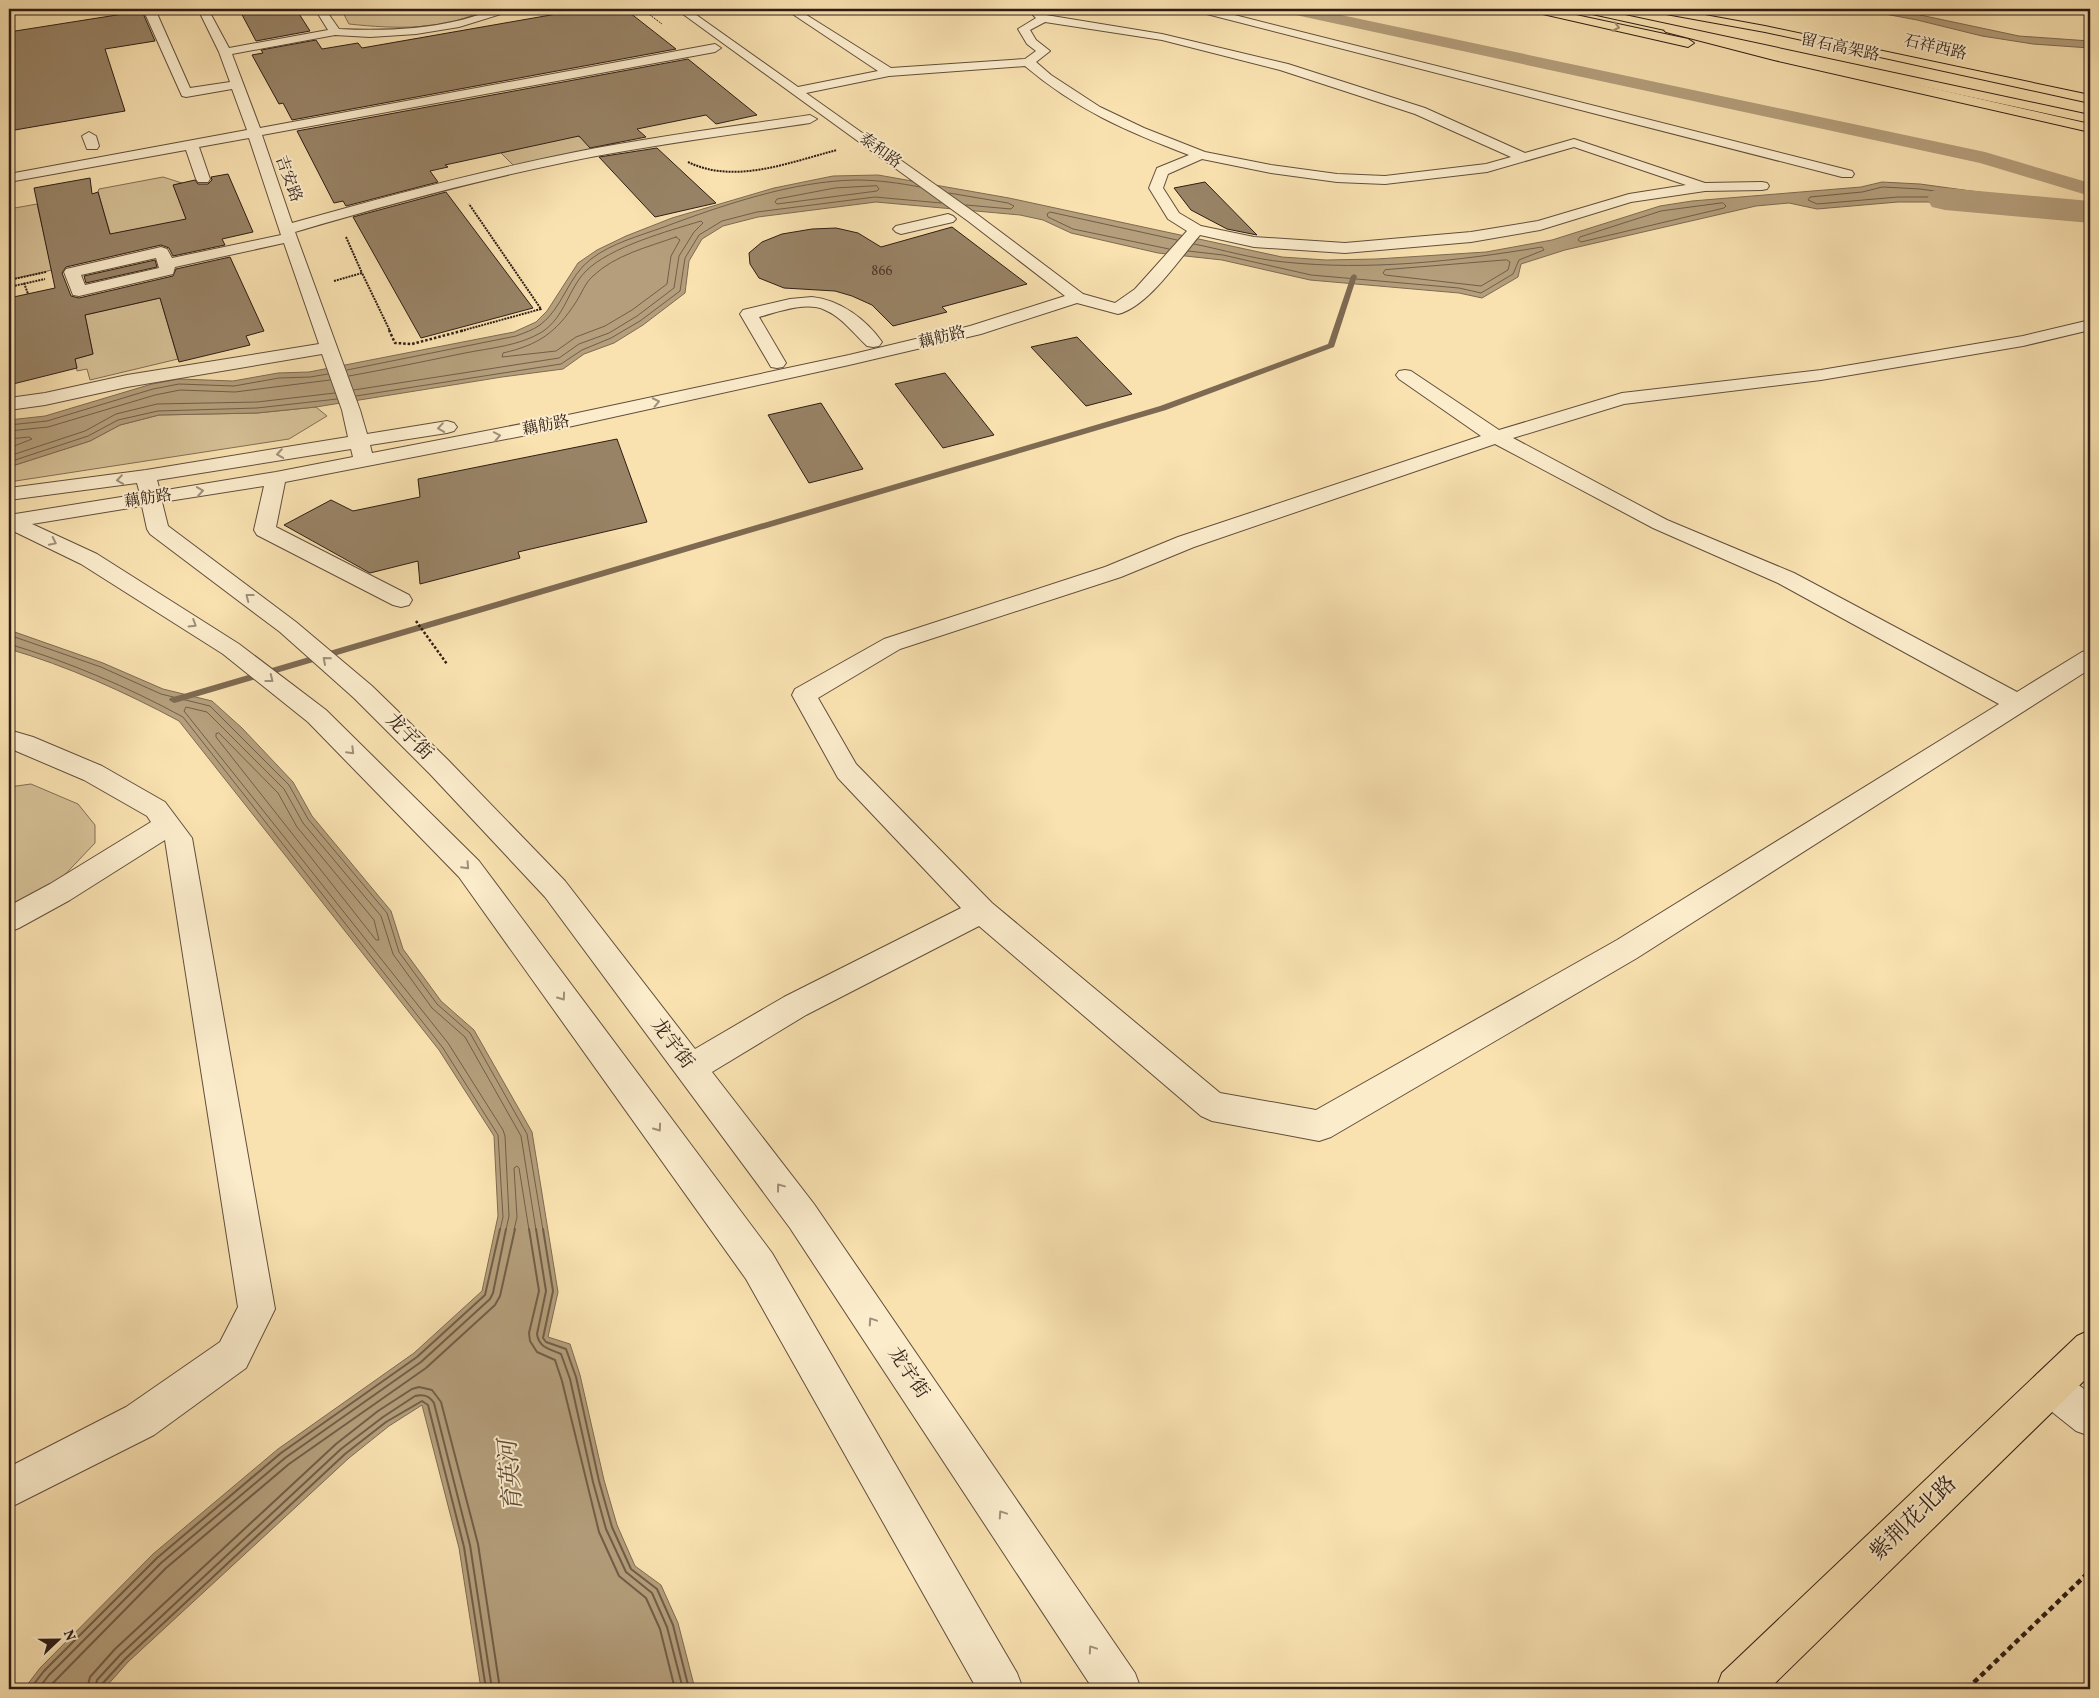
<svg xmlns="http://www.w3.org/2000/svg" width="2099" height="1698" font-family="Vollkorn,'Noto Serif SC',serif">
  <style>
    .green { fill: #d6c096; stroke: #826e56 }
    .water { fill: #b49e7b; stroke: #7e6a52 }
    .lines { fill: none; stroke-linecap: round; stroke-linejoin: round }
    .shore-far1 { stroke: #715e48; stroke-width: 1 }
    .shore { stroke: #715e48; stroke-width: 2 }
    .stream { fill: #7e6a52; fill-rule: evenodd }
    .canal { fill: #b49e7b; fill-rule: evenodd }
    .river { fill: #b49e7b; fill-rule: evenodd }
    .building { fill: #988366; stroke: #2e1d15 }
    .minor-casing { stroke: #614e3c; stroke-width: 2 }
    .major-casing { stroke: #2e1d15; stroke-width: 2 }
    .highway-casing { stroke: #2e1d15; stroke-width: 2 }
    .path-far3 { stroke: #2e1d15; stroke-width: 1; stroke-dasharray: 2 1; stroke-linecap: butt }
    .path-far2 { stroke: #2e1d15; stroke-width: 2; stroke-dasharray: 2 1; stroke-linecap: butt }
    .path-far1 { stroke: #2e1d15; stroke-width: 2.5; stroke-dasharray: 2.5 2; stroke-linecap: butt }
    .path { stroke: #2e1d15; stroke-width: 4.5; stroke-dasharray: 5.5 4; stroke-linecap: butt }
    .minor { fill: #fbeccc; fill-rule: evenodd }
    .major { fill: #f9e1b0; fill-rule: evenodd }
    .highway { fill: #f9e1b0; fill-rule: evenodd }
    .oneway { stroke: #9e896a }
    .oneway2 { stroke: #9f8f7a }
    .labels { text-anchor: middle; dominant-baseline: central; stroke-width: 4; stroke-linejoin: round; paint-order: stroke }
    .far-number-label { font-size: 14px; fill: #483629 }
    .far-street-label { font-size: 16px; fill: #2e1d15; stroke: #fbeccc }
    .street-label { font-size: 19px; fill: #2e1d15; stroke: #fbeccc }
    .near-street-label { font-size: 22px; fill: #2e1d15; stroke: #fbeccc }
    .near-water-label { font-size: 24px; font-style: italic; fill: #5d4a39; stroke: #fbeccc }
  </style>
  <rect width="100%" height="100%" fill="#f9e1b0"/>
  <filter id="stains"><feTurbulence type="fractalNoise" baseFrequency=".004" numOctaves="4"/><feColorMatrix values="0 0 0 0 .2 0 0 0 0 .09 0 0 0 0 .02 0 0 0 .5 -.17"/></filter>
  <radialGradient id="worn" r=".72"><stop offset=".6" stop-color="#630" stop-opacity="0"/><stop offset="1" stop-color="#630" stop-opacity=".3"/></radialGradient>
  <g class="green">
    <path d="M341,9H487C443,31 396,29 349,24Z"/>
    <polygon points="534,93 579,137 605,132 617,143 514,166 501,153 522,148"/>
    <path d="M163,177L182,183L174,185L188,224C159,224 138,228 112,240L98,192L99,189Z"/>
    <polygon points="37,204 52,270 9,280 9,209"/>
    <polygon points="160,298 178,359 90,380 87,369 77,371 75,359 93,354 85,315"/>
    <polygon points="316,407 327,416 289,439 9,482 9,467 90,441 120,425 159,415 257,413"/>
    <polygon points="31,784 78,804 95,825 95,843 55,885 16,903 9,895 9,787"/>
  </g>
  <g class="water">
    <polygon points="1858,9 1892,9 2019,36 2090,41 2090,48 2033,44 1982,36 1917,20"/>
    <polygon points="878,175 1009,198 1282,257 1326,260 1376,259 1486,252 1552,240 1660,206 1692,201 1861,187 1882,182 1920,184 2037,200 2043,215 1928,202 1898,202 1817,209 1789,203 1756,206 1565,250 1521,264 1518,277 1482,298 1459,293 1310,280 1222,260 1158,253 1071,233 1043,220 1020,215 876,202 758,217 723,226 702,239 689,261 685,293 643,325 614,343 584,354 563,369 502,377 316,407 257,413 159,415 120,425 90,441 9,467 9,420 45,416 152,384 179,379 233,381 278,373 309,372 514,332 536,322 547,311 578,263 597,250 626,236 672,218 774,188 833,176"/>
    <path d="M9,630L103,663L163,689L212,701L242,728L293,782L312,816L391,911L403,949L441,1001L474,1030L532,1132L558,1292L548,1337L570,1344L580,1375L604,1480L617,1525L635,1566L661,1585L678,1623L695,1689H481L459,1548L422,1405L389,1426L349,1458L128,1662L104,1689H24L40,1668L153,1554L278,1449L414,1353L482,1291L498,1216L494,1136L439,1050L179,721C125,692 67,666 9,649Z"/>
  </g>
  <g class="lines">
    <g class="shore-far1">
      <polygon points="877,186 879,189 877,191 777,204 775,202 777,199 835,188"/>
      <polygon points="1883,187 1920,189 2013,202 2015,205 2012,207 1928,197 1898,197 1817,204 1808,200 1810,197 1862,192"/>
      <polyline points="949,193 1008,203 1014,206 1011,209 966,205"/>
      <polygon points="1723,203 1726,206 1724,208 1581,242 1578,240 1580,237 1661,211"/>
      <path d="M676,237L680,240L671,256L667,284L632,310L605,326L576,337L556,351L502,357L503,353C538,345 556,333 576,302C582,293 585,283 593,276C615,255 648,247 676,237Z"/>
      <polyline points="1169,249 1073,229 1048,217 1047,214 1050,212 1177,240"/>
      <path d="M1188,251L1223,255L1311,275L1459,288L1481,293L1513,274L1519,260L1544,250L1542,247C1457,261 1370,271 1284,262C1253,259 1224,250 1194,244"/>
      <polygon points="1507,260 1510,262 1508,270 1481,286 1385,275 1383,273 1385,270"/>
      <path d="M347,370L516,336C524,333 533,330 540,325C563,308 568,276 591,259C612,243 639,236 664,227C723,205 793,181 856,180C877,180 899,183 920,187"/>
      <path d="M349,376C388,369 426,361 465,353C490,348 519,346 542,332C565,317 568,289 586,271C610,247 668,231 701,221L703,223L694,232L679,256L674,288L637,316L609,333L579,344L559,358L354,390"/>
      <polyline points="356,396 561,364 582,350 611,338 640,321 680,291 685,258 699,235 722,221 757,212 875,197 941,203"/>
      <polyline points="9,425 47,421 153,389 179,384 234,386 279,378 310,377 328,374"/>
      <polyline points="9,431 48,427 155,395 180,390 235,392 330,380"/>
      <polyline points="9,439 29,437 32,439 9,448"/>
      <polyline points="9,456 85,431 116,414 157,404 257,402 335,393"/>
      <polyline points="9,462 88,436 118,420 158,411 257,408 337,399"/>
      <polyline points="9,635 101,667 161,694 210,706 289,785 308,819 387,913 399,952 437,1004 470,1033 527,1134 543,1230"/>
      <path d="M9,644C69,662 128,687 183,717L443,1048L498,1135L503,1217L500,1230"/>
      <polygon points="219,733 278,793 297,827 374,920 379,940 376,940 216,737 216,734"/>
      <polyline points="506,1230 509,1216 505,1136 503,1130 448,1043 184,711 186,707 207,712 284,789 303,823 381,916 393,954 432,1008 465,1037 521,1136 536,1230"/>
      <polyline points="514,1230 517,1217 514,1168 517,1166 519,1168 529,1230"/>
    </g>
    <g class="shore">
      <polyline points="529,1229 539,1291 529,1333 530,1341 537,1352 555,1360 562,1381 599,1532 619,1576 646,1598 660,1629 675,1689"/>
      <path d="M536,1229L546,1291L537,1334C539,1348 550,1349 561,1354L570,1379L593,1482L606,1529L626,1572L652,1593L667,1627L683,1689"/>
      <polyline points="543,1229 553,1291 543,1338 546,1342 566,1349 576,1377 599,1481 612,1527 631,1569 657,1589 673,1625 689,1689"/>
      <polyline points="30,1689 44,1671 157,1558 281,1453 417,1357 485,1295 500,1229"/>
      <polyline points="38,1689 49,1675 161,1563 285,1458 421,1362 490,1299 493,1293 506,1229"/>
      <polyline points="47,1689 166,1568 289,1464 426,1368 495,1305 500,1296 515,1229"/>
      <polyline points="87,1689 90,1677 115,1649 336,1444 378,1411 412,1389 419,1387 432,1390 441,1402 478,1544 500,1689"/>
      <path d="M95,1689L97,1680L120,1655L341,1449L383,1417L415,1396C423,1394 429,1395 434,1403L470,1545L492,1689"/>
      <polyline points="101,1689 102,1684 125,1659 345,1454 386,1422 422,1401 428,1405 464,1547 486,1689"/>
    </g>
    <polygon class="stream" points="1354,274 1357,276 1334,347 1166,410 178,702 174,703 169,700 170,698 1160,406 1328,344 1351,276"/>
    <polygon class="canal" points="1283,9 1313,9 1985,152 2090,183 2090,196 1980,163 1291,14 1285,12"/>
    <polygon class="river" points="1945,188 2090,201 2090,223 1945,210 1932,207 1927,199 1932,191"/>
  </g>
  <g class="building">
    <polygon points="239,9 296,9 310,31 256,41"/>
    <polygon points="585,9 625,9 676,49 292,120 283,103 279,104 252,55 263,53 261,50 316,40 322,49 358,43 362,48"/>
    <polygon points="142,11 155,41 105,49 125,111 9,131 9,32"/>
    <polygon points="688,59 757,115 716,124 706,115 637,129 646,137 590,148 579,136 445,165 448,167 430,171 438,182 346,206 343,201 334,203 297,131"/>
    <polygon points="657,148 716,203 655,217 599,157"/>
    <polygon points="228,174 253,232 222,239 225,245 173,256 169,248 161,245 66,267 62,273 71,296 79,298 173,276 176,269 230,257 264,331 246,336 250,345 179,362 160,298 85,315 93,354 75,359 77,368 9,385 9,298 55,288 34,188 90,178 92,194 98,192 110,234 186,219 173,185 195,180 198,184 208,184 212,180 211,177"/>
    <polygon points="1205,182 1257,235 1227,229 1191,210 1174,188"/>
    <polygon points="446,192 533,308 421,338 353,217"/>
    <polygon points="952,227 1027,284 942,307 947,312 893,326 872,305 852,296 835,291 784,288 759,278 750,264 749,253 762,242 782,234 812,229 836,228 858,233 881,247"/>
    <polygon points="155,260 157,267 86,283 84,276"/>
    <polygon points="1077,337 1132,394 1086,406 1031,347"/>
    <polygon points="945,373 994,435 943,448 895,384"/>
    <polygon points="821,403 863,469 809,483 768,415"/>
    <polygon points="617,439 647,522 518,552 520,558 420,584 418,561 370,573 284,525 331,500 353,511 420,497 418,479"/>
  </g>
  <g class="lines">
    <defs>
      <g id="minor">
        <path d="M143,9H155L190,88L230,82L219,52L198,9H208L229,48L328,30L315,9H325L339,29C378,31 418,30 457,21C476,17 493,8 513,9L511,11L459,27L416,34L370,37L335,35L232,54L260,128L715,44L721,48L715,52L262,135L292,223C384,197 477,172 571,153C650,137 730,127 810,115L817,119L810,123C730,135 650,145 571,161C478,180 386,205 295,232L360,410L367,434L447,421L454,423L457,427L454,431L447,433L370,445L372,453L568,415L849,355L970,326L1065,296L968,221L676,9H688L798,87L878,71L785,9H797L891,68L1025,59L1036,51L1027,44L1018,29L1036,18L1027,9H1039L1046,15L1162,34L1288,64L1425,108L1525,153L1574,139L1705,183L1762,182L1767,183L1769,186L1767,189L1762,190L1705,191L1631,202L1540,230L1471,242L1345,253L1254,247L1200,235C1180,258 1148,307 1118,314L1077,303L981,334L849,365L568,427L285,482L276,527L409,595L412,600L409,605L401,607L393,605L257,535L254,530L264,486L162,502L168,526L296,622L372,686L448,760L565,881L695,1049L784,997L961,908L838,778L792,695L795,689L884,639L1105,567L1178,537L1481,436L1399,379L1396,375L1399,371L1405,370L1411,371L1499,430L1622,393L1821,370L2023,336L2090,320V330L2023,346L1821,380L1624,404L1513,438L1667,520L1794,573L2017,692L2082,652L2090,650V669L1637,958L1331,1137L1319,1141L1212,1121L1201,1116L979,926L806,1015L712,1072L814,1204L1135,1673L1141,1689H1093L790,1228L545,897L430,774L354,698L280,632L150,534L147,529L142,506L32,524L97,554L239,644L326,710L479,861L772,1253L1017,1673L1023,1689H977L746,1279L459,877L308,722L223,654L81,564L9,529V515L140,494L137,483L9,500V488L146,470L348,437L342,410L322,354L127,387L45,405L9,410V398L45,393L127,375L319,344L284,243L175,267L173,274L79,296L73,295L64,272L66,269L161,247L167,249L172,258L281,235L249,138L199,147L210,179L208,182H198L196,179L186,150L9,182V174L247,130L232,89L186,97L182,96ZM1045,22L1162,40L1280,70L1415,114L1511,157L1486,164L1385,176L1337,174L1271,165L1205,152L1144,128L1100,107L1051,75L1036,62L1050,51L1036,40L1030,30ZM1025,66C1077,110 1126,131 1189,155L1157,168L1149,188L1168,219L1187,231L1135,289L1115,303L1083,294L978,215L806,93L889,76ZM1574,147L1686,185L1629,194L1538,221L1471,232L1345,243L1254,237L1201,226L1179,213L1163,188L1168,174L1202,159L1271,173L1337,182L1385,184L1487,172ZM156,258L159,268L85,285L81,275ZM1495,444L1653,528L1778,583L1999,704L1617,940L1316,1110L1220,1093L992,903L856,764L818,698L900,649L1121,577L1194,547ZM351,449L353,457L276,472L160,491L157,480Z"/>
        <polygon points="1193,9 1211,9 1852,171 1854,174 1852,177 1842,177 1195,11"/>
        <polygon points="89,132 96,136 99,146 97,149 87,149 82,136"/>
        <polygon points="948,214 953,216 956,219 953,222 901,234 896,232 893,229 896,226"/>
        <path d="M812,297C840,300 866,319 882,342L879,346L873,347L867,346C854,334 842,317 825,310C806,301 778,312 759,317L786,363L783,367L777,368L771,367L740,314L743,310L790,299Z"/>
        <polygon points="9,730 33,737 102,766 165,802 192,838 275,1309 246,1368 154,1435 9,1508 9,1467 126,1407 220,1342 238,1307 165,840 70,900 19,928 9,932 9,906 50,884 151,822 147,816 84,780 9,748"/>
        <polygon points="2050,1368 2063,1374 2090,1393 2090,1436 2076,1431 2037,1400 2031,1387 2037,1374"/>
      </g>
      <g id="major">
        <polygon points="1529,9 1548,9 1688,39 1694,43 1688,47 1534,12"/>
        <polygon points="1649,9 1672,9 1765,26 2090,95 2090,103 1765,32 1655,12"/>
        <polygon points="1670,27 1774,52 2090,124 2090,132 1774,60 1666,32 1664,30 1666,28"/>
        <polygon points="2090,1330 2090,1375 1769,1689 1716,1689 1722,1673 2077,1336"/>
      </g>
      <polygon id="highway" points="1577,9 1597,9 2090,115 2090,123 1583,12"/>
    </defs>
    <use href="#minor" class="minor-casing"/>
    <use href="#major" class="major-casing"/>
    <use href="#highway" class="highway-casing"/>
    <polyline class="path-far3" points="642,9 662,24"/>
    <g class="path-far2">
      <path d="M688,162C735,185 790,162 837,150"/>
      <polyline points="346,237 362,273"/>
      <polyline points="9,280 46,272"/>
      <polyline points="334,281 362,273 390,331"/>
      <polyline points="24,283 28,294"/>
      <polyline points="9,287 45,279"/>
      <polyline points="461,331 541,309 469,204"/>
    </g>
    <g class="path-far1">
      <polyline points="389,330 395,343 412,344 465,330"/>
      <polyline points="416,621 447,664"/>
    </g>
    <polyline class="path" points="1967,1689 2090,1571"/>
    <use href="#minor" class="minor"/>
    <use href="#major" class="major"/>
    <use href="#highway" class="highway"/>
  </g>
  <defs><path id="oneway-chevron" d="M-2-3.5L2.5 0L-2 3.5" fill="none" stroke-width="1.6" stroke-linecap="round" stroke-linejoin="round" transform="scale(1.25)"/></defs>
  <use class="oneway" href="#oneway-chevron" transform="translate(1616 27) rotate(12)"/>
  <g class="oneway2">
    <use href="#oneway-chevron" transform="translate(656 402) rotate(-12)"/>
    <use href="#oneway-chevron" transform="translate(441 428) rotate(171)"/>
    <use href="#oneway-chevron" transform="translate(497 436) rotate(-11)"/>
    <use href="#oneway-chevron" transform="translate(280 454) rotate(171)"/>
    <use href="#oneway-chevron" transform="translate(120 480) rotate(172)"/>
    <use href="#oneway-chevron" transform="translate(200 491) rotate(-9)"/>
    <use href="#oneway-chevron" transform="translate(53 542) rotate(26)"/>
    <use href="#oneway-chevron" transform="translate(249 597) rotate(-142)"/>
    <use href="#oneway-chevron" transform="translate(193 624) rotate(32)"/>
    <use href="#oneway-chevron" transform="translate(326 660) rotate(-139)"/>
    <use href="#oneway-chevron" transform="translate(270 679) rotate(38)"/>
    <use href="#oneway-chevron" transform="translate(351 751) rotate(45)"/>
    <use href="#oneway-chevron" transform="translate(466 866) rotate(47)"/>
    <use href="#oneway-chevron" transform="translate(562 997) rotate(54)"/>
    <use href="#oneway-chevron" transform="translate(658 1128) rotate(54)"/>
    <use href="#oneway-chevron" transform="translate(780 1187) rotate(-127)"/>
    <use href="#oneway-chevron" transform="translate(872 1321) rotate(-124)"/>
    <use href="#oneway-chevron" transform="translate(1002 1514) rotate(-124)"/>
    <use href="#oneway-chevron" transform="translate(1092 1649) rotate(-124)"/>
  </g>
  <g class="labels">
    <g class="far-number-label">
      <text x="882" y="271">866</text>
    </g>
    <g class="far-street-label">
      <text transform="translate(1840 48) rotate(12)">留石高架路</text>
      <text transform="translate(1935 48) rotate(13)">石祥西路</text>
      <text transform="translate(880 151) rotate(36)">泰和路</text>
      <text transform="translate(288 179) rotate(70)">吉安路</text>
      <text transform="translate(942 338) rotate(-14)">藕舫路</text>
      <text transform="translate(546 426) rotate(-11)">藕舫路</text>
      <text transform="translate(148 499) rotate(-9)">藕舫路</text>
    </g>
    <g class="street-label">
      <text transform="translate(409 737) rotate(45)">龙宇街</text>
      <text transform="translate(672 1044) rotate(53)">龙宇街</text>
      <text transform="translate(908 1373) rotate(56)">龙宇街</text>
    </g>
    <g class="near-street-label">
      <text transform="translate(1914 1519) rotate(-44)">紫荆花北路</text>
    </g>
    <g class="near-water-label">
      <text transform="translate(512 1476) rotate(-95)">育英河</text>
    </g>
  </g>
  <rect width="2099" height="1698" fill="none" stroke="#f9e1b0" stroke-width="30"/>
  <rect x="10" y="10" width="2079" height="1678" fill="none" stroke="#2e1d15" stroke-width="2.5"/>
  <rect x="15" y="15" width="2069" height="1668" fill="none" stroke="#2e1d15"/>
  <g transform="translate(58 1640) rotate(68)" stroke="#fbeccc" stroke-width="4" paint-order="stroke">
  <path d="M0-4L9 19L0 12L-9 19Z" fill="#2e1d15"/>
  <text y="-8" font-size="14" font-weight="bold" text-anchor="middle" fill="#2e1d15">N</text>
  </g>
  <rect width="100%" height="100%" filter="url(#stains)"/>
  <rect width="100%" height="100%" fill="url(#worn)"/>
</svg>
